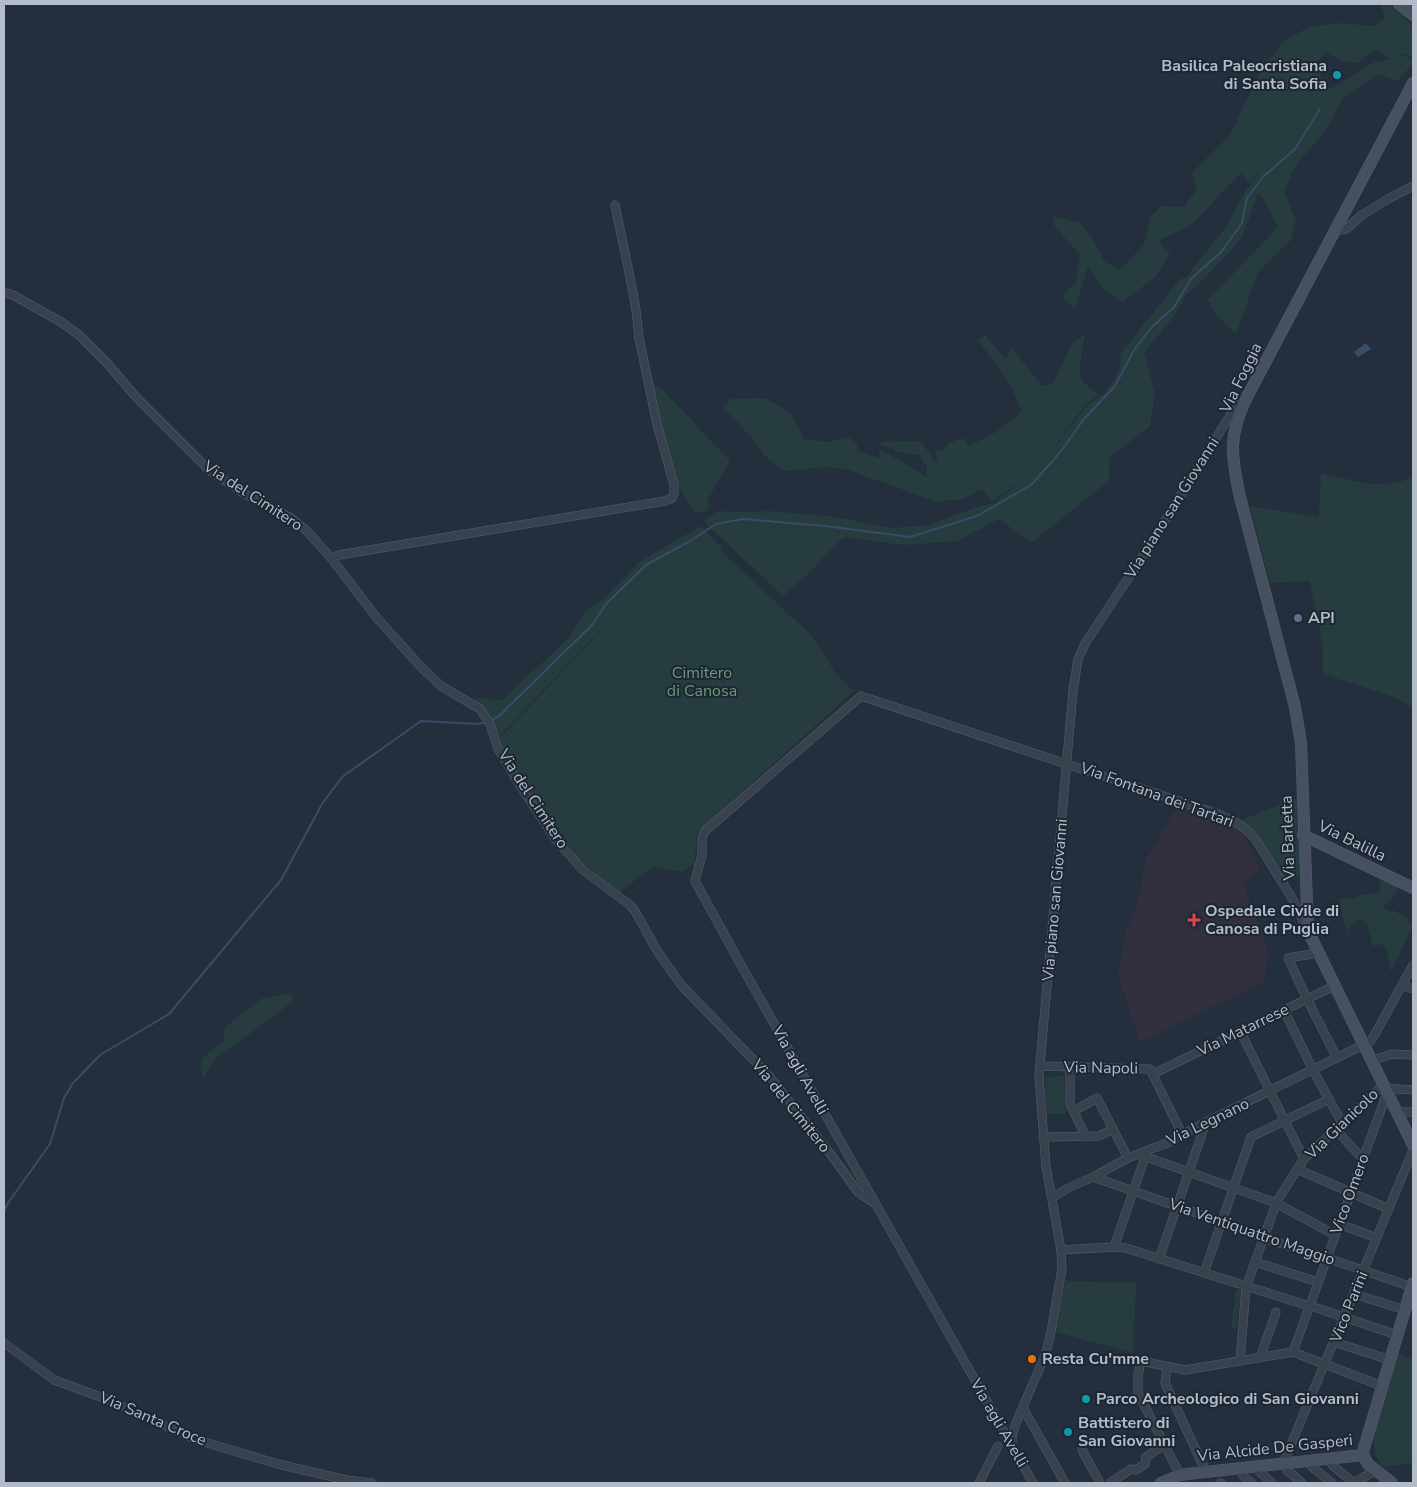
<svg xmlns="http://www.w3.org/2000/svg" width="1417" height="1487" font-family="'Nunito Sans',sans-serif">
  <style>
    .medical { fill: #32303f }
    .green { fill: #263c3f; fill-rule: evenodd }
    .water { fill: #394c67 }
    .lines { fill: none; stroke-linecap: round; stroke-linejoin: round }
    .stream { stroke: #394c67; stroke-width: 2 }
    .street-casing { stroke: #565f6c; stroke-width: 9 }
    .secondary-casing { stroke: #565f6c; stroke-width: 12 }
    .street { stroke: #38414e; stroke-width: 8 }
    .secondary { stroke: #465061; stroke-width: 11 }
    .culture-dot { fill: #0f9aa8; stroke: #1d2633; stroke-width: 2 }
    .service-dot { fill: #5c6f8a; stroke: #1d2633; stroke-width: 2 }
    .health-dot { fill: #e0444e; stroke: #1d2633; stroke-width: 2 }
    .food-dot { fill: #e8710a; stroke: #1d2633; stroke-width: 2 }
    .labels { text-anchor: middle; dominant-baseline: central; stroke-width: 4; stroke-linejoin: round; paint-order: stroke }
    .poi-label { font-size: 16px; font-weight: bold; fill: #b4bcc9; stroke: #1d2633; text-anchor: start }
    .street-label { font-size: 16px; fill: #b4bcc9; stroke: #1d2633 }
    .park-label { font-size: 16px; fill: #6b9a76; stroke: #1d2633 }
  </style>
  <rect width="100%" height="100%" fill="#242f3e"/>
  <polygon class="medical" points="1178,805 1230,824 1245,836 1260,870 1243,884 1268,950 1264,982 1140,1042 1118,974 1126,931 1136,909 1146,860"/>
  <g class="green">
    <path d="M1381,4C1395,4 1404,18 1413,27V59L1405,53L1390,58L1404,55L1413,60V64L1397,81L1380,74L1343,98L1325,131L1296,165L1284,191L1296,221L1291,240L1258,272L1236,334L1215,313L1208,300L1278,227L1264,199L1258,193L1242,238L1203,280L1187,294L1172,319L1144,352L1155,394L1150,426L1109,458V481L1031,543L999,519L957,541L903,545L845,537L833,547L809,573L783,596L703,521L717,511L739,512L768,511L829,516L892,528L929,525L974,508L994,503L1035,470L992,502L982,489L961,500H947L939,503L846,469L825,467L783,471L765,456L753,439L723,407L731,399L765,398L791,413L804,439L829,442L849,437L857,444L858,451L880,458L879,448L927,477V467L919,455L898,452L887,446L878,444L882,442L920,441L928,451L935,463H938L935,451L940,450L943,451L949,443L964,438L969,446L996,432L1022,411L1011,386L978,340L985,335L1006,360L1011,347L1042,386L1053,384L1072,344L1085,334L1079,369L1082,381L1099,395L1086,404L1041,465L1087,405L1104,394L1119,372L1121,353L1179,280L1186,277L1227,226L1241,198L1301,109L1250,183L1241,173L1190,226L1158,241L1170,254L1155,277L1123,302L1104,289L1088,266L1075,309L1062,296L1076,282L1080,255L1055,227L1053,216L1080,223L1092,237L1104,261L1118,269L1127,263L1144,244L1150,217L1161,206L1184,207L1197,189L1192,173L1230,135L1262,68L1284,41L1309,27L1337,23L1374,26L1385,18ZM1375,49L1389,59L1372,63L1331,89L1323,85L1317,61L1327,53L1344,61L1358,63Z"/>
    <polygon points="652,384 665,392 730,461 708,499 709,509 705,512 696,513 677,485 653,393"/>
    <polygon points="1321,473 1368,484 1397,483 1413,477 1413,708 1391,696 1323,674 1323,646 1310,581 1270,583 1250,506 1319,517"/>
    <path d="M701,526L723,549L720,550L809,633L821,649L835,673L854,691L701,829L696,836L695,864L681,872L653,866L620,892C609,883 597,875 587,866C549,830 524,784 498,740L661,567L497,739L474,701L475,698L502,700L568,639L585,612L605,597L639,562Z"/>
    <polygon points="1297,798 1299,877 1282,882 1239,821"/>
    <polygon points="1379,879 1398,887 1393,898 1383,906 1386,910 1392,912 1392,910 1408,918 1407,921 1413,925 1391,972 1387,951 1382,944 1373,946 1366,921 1363,923 1361,918 1347,929 1350,934 1347,935 1339,899 1357,898 1356,896 1381,892"/>
    <polygon points="290,993 294,1001 215,1059 206,1073 205,1078 201,1074 202,1059 224,1040 225,1027 263,998"/>
    <polygon points="1064,1076 1065,1114 1047,1114 1045,1077"/>
    <polygon points="1065,1281 1136,1283 1133,1353 1056,1332"/>
    <polygon points="1241,1290 1236,1329 1231,1329 1236,1291"/>
    <polygon points="1398,1353 1413,1360 1413,1463 1382,1467 1376,1456 1373,1436"/>
  </g>
  <polygon class="water" points="1366,343 1371,349 1358,357 1354,352"/>
  <g class="lines">
    <g class="stream">
      <polyline points="491,720 498,717 593,624 606,604 646,565 690,541 716,524 743,519 825,526 910,537 977,516 1031,485 1058,455 1084,419 1115,386 1134,350 1152,327 1174,307 1191,279 1221,252 1242,223 1247,198 1263,177 1295,149 1320,109"/>
      <polyline points="4,1212 8,1203 50,1144 64,1098 73,1083 100,1055 169,1014 281,880 322,804 342,777 421,721 478,724 487,722"/>
    </g>
    <defs>
      <g id="street">
        <polyline points="1336,229 1341,230 1346,229 1362,215 1388,199 1413,186"/>
        <polyline points="4,292 13,295 61,322 79,335 106,362 136,397 210,471 245,494 291,518 307,531 331,558 377,618 421,667 441,686 480,709 490,724 498,749 521,787 556,840 583,870 630,905 635,911 656,949 681,985 770,1077 829,1152 858,1192 874,1203"/>
        <polyline points="331,558 339,555 665,501 672,498 674,493 674,485 657,424 639,338 636,310 631,282 615,205"/>
        <polyline points="1318,953 1288,958 1307,999 1337,1058"/>
        <polyline points="1402,985 1413,989"/>
        <polyline points="1284,1010 1313,1070 1342,1123"/>
        <polyline points="1240,1031 1304,1159"/>
        <polyline points="1365,1048 1374,1036 1413,965"/>
        <polyline points="1371,1061 1392,1054 1413,1055"/>
        <polyline points="1040,1066 1150,1069 1182,1134"/>
        <polyline points="1070,1067 1070,1104 1086,1137"/>
        <polyline points="1153,1074 1334,986"/>
        <polyline points="1384,1088 1413,1090"/>
        <polyline points="1074,1111 1097,1098 1128,1158"/>
        <polyline points="1397,1112 1413,1112"/>
        <polyline points="1335,1129 1362,1158"/>
        <polyline points="1043,1137 1099,1136 1113,1129"/>
        <polyline points="1138,1154 1276,1203 1335,1235"/>
        <polyline points="1297,1169 1389,1209"/>
        <polyline points="1093,1177 1222,1222 1263,1238 1327,1258 1412,1287"/>
        <polyline points="1052,1198 1068,1188 1093,1177 1128,1158 1167,1143 1206,1122 1363,1045"/>
        <polyline points="1339,1224 1377,1238"/>
        <polyline points="1114,1247 1145,1157"/>
        <polyline points="1061,1250 1114,1247 1126,1248 1309,1306"/>
        <polyline points="1159,1259 1206,1122"/>
        <polyline points="1255,1262 1318,1282"/>
        <polyline points="1204,1273 1251,1137 1329,1099"/>
        <polyline points="1354,1294 1405,1310"/>
        <polyline points="1317,1308 1397,1335"/>
        <polyline points="1334,1342 1390,1360"/>
        <polyline points="4,1343 54,1380 109,1400 194,1439 278,1464 346,1480 372,1483"/>
        <polyline points="1293,1352 1387,1093"/>
        <polyline points="1260,1358 1276,1312"/>
        <polyline points="1240,1361 1246,1287 1277,1201 1304,1159 1383,1085"/>
        <polyline points="1167,1367 1165,1383 1206,1472"/>
        <polyline points="1023,1408 1065,1483"/>
        <polyline points="1012,1443 1012,1436 1016,1423 1046,1353 1051,1332 1062,1269 1061,1250 1046,1166 1039,1076 1073,691 1078,659 1086,642 1152,542 1229,417 1241,403"/>
        <polyline points="1082,1450 1100,1483"/>
        <polyline points="1331,1459 1332,1465 1354,1483"/>
        <polyline points="1311,1461 1312,1467 1332,1483"/>
        <polyline points="1254,1467 1272,1483"/>
        <polyline points="1240,1468 1243,1476 1252,1483"/>
        <polyline points="1180,1475 1138,1393 1138,1375 1141,1361 1185,1370 1293,1352 1382,1386"/>
        <polyline points="979,1483 998,1446"/>
        <polyline points="1033,1483 741,965 695,881 702,855 702,838 705,831 861,696 1218,814 1235,822 1247,830 1256,840 1295,903 1306,928"/>
        <polyline points="1110,1483 1131,1469 1136,1470 1145,1464 1146,1457 1164,1445"/>
        <polyline points="1220,1483 1221,1483"/>
        <polyline points="1302,1483 1287,1470 1283,1464 1413,1150"/>
        <polyline points="1353,1483 1377,1470"/>
      </g>
      <g id="secondary">
        <polyline points="1399,4 1413,15"/>
        <path d="M1413,83L1247,397C1228,435 1231,456 1240,497L1295,707L1301,743L1308,931L1413,1145"/>
        <polyline points="1303,835 1413,888"/>
        <polyline points="1363,1455 1364,1448 1413,1283"/>
        <polyline points="1363,1455 1368,1464 1392,1483"/>
        <polyline points="1161,1483 1180,1475 1196,1473 1363,1455"/>
      </g>
    </defs>
    <use href="#street" class="street-casing"/>
    <use href="#secondary" class="secondary-casing"/>
    <use href="#street" class="street"/>
    <use href="#secondary" class="secondary"/>
  </g>
  <g class="culture-dot">
    <circle cx="1337" cy="75" r="5"/>
    <circle cx="1086" cy="1399" r="5"/>
    <circle cx="1068" cy="1432" r="5"/>
  </g>
  <circle class="service-dot" cx="1298" cy="618" r="5"/>
  <path class="health-dot" d="M1191.5 912.5h5v5h5v5h-5v5h-5v-5h-5v-5h5z"/>
  <circle class="food-dot" cx="1032" cy="1359" r="5"/>
  <g class="labels">
    <g class="poi-label">
      <text x="1327" y="66" text-anchor="end">Basilica Paleocristiana<tspan x="1327" dy="18">di Santa Sofia</tspan></text>
      <text x="1308" y="618">API</text>
      <text x="1205" y="911">Ospedale Civile di<tspan x="1205" dy="18">Canosa di Puglia</tspan></text>
      <text x="1042" y="1359">Resta Cu'mme</text>
      <text x="1096" y="1399">Parco Archeologico di San Giovanni</text>
      <text x="1078" y="1423">Battistero di<tspan x="1078" dy="18">San Giovanni</tspan></text>
    </g>
    <g class="street-label">
      <text transform="translate(1241 378) rotate(-64)">Via Foggia</text>
      <text transform="translate(253 496) rotate(33)">Via del Cimitero</text>
      <text transform="translate(1172 508) rotate(-58)">Via piano san Giovanni</text>
      <text transform="translate(1157 795) rotate(20)">Via Fontana dei Tartari</text>
      <text transform="translate(533 799) rotate(57)">Via del Cimitero</text>
      <text transform="translate(1288 838) rotate(-92)">Via Barletta</text>
      <text transform="translate(1352 841) rotate(26)">Via Balilla</text>
      <text transform="translate(1055 900) rotate(-85)">Via piano san Giovanni</text>
      <text transform="translate(1243 1030) rotate(-26)">Via Matarrese</text>
      <text transform="translate(1101 1068) rotate(1)">Via Napoli</text>
      <text transform="translate(800 1070) rotate(61)">Via agli Avelli</text>
      <text transform="translate(791 1106) rotate(51)">Via del Cimitero</text>
      <text transform="translate(1208 1122) rotate(-26)">Via Legnano</text>
      <text transform="translate(1342 1124) rotate(-44)">Via Gianicolo</text>
      <text transform="translate(1350 1194) rotate(-70)">Vico Omero</text>
      <text transform="translate(1252 1232) rotate(19)">Via Ventiquattro Maggio</text>
      <text transform="translate(1349 1307) rotate(-68)">Vico Parini</text>
      <text transform="translate(153 1419) rotate(23)">Via Santa Croce</text>
      <text transform="translate(999 1423) rotate(60)">Via agli Avelli</text>
      <text transform="translate(1275 1448) rotate(-6)">Via Alcide De Gasperi</text>
    </g>
    <g class="park-label">
      <text x="702" y="673">Cimitero<tspan x="702" dy="18">di Canosa</tspan></text>
    </g>
  </g>
  <rect width="1417" height="1487" fill="none" stroke="#b4bcc9" stroke-width="10"/>
</svg>
